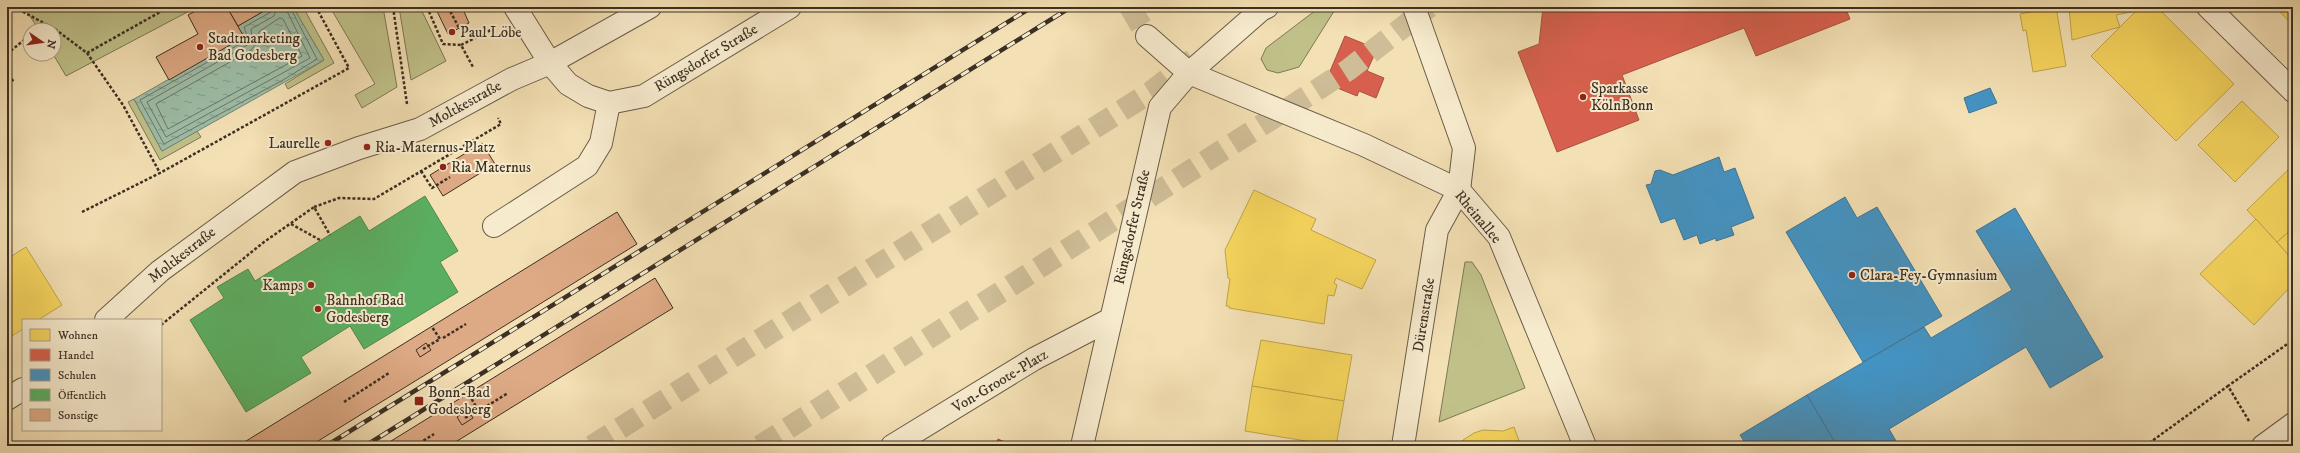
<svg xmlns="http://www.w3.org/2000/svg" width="2300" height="453" font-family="'IM FELL DW Pica',serif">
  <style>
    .green { fill: #c0c189; stroke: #7e7856 }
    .water { fill: url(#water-ripples); stroke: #768573 }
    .homes { fill: #f6d55c; stroke: #bea44b }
    .shops { fill: #d6604d; stroke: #a85241 }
    .schools { fill: #4393c3; stroke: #417593 }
    .public { fill: #5aae61; stroke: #51884f }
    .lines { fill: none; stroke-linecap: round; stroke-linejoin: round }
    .shore { stroke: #6c7766; stroke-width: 1 }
    .building { fill: #deaa85; stroke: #3c3024 }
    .minor-tunnel { stroke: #cebd97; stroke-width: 22; stroke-dasharray: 22 11; stroke-linecap: butt }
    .major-tunnel { stroke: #cebd97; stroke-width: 22; stroke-dasharray: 22 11; stroke-linecap: butt }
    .minor-casing { stroke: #6a5c48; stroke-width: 24 }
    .path { stroke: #3c3024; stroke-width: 2.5; stroke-dasharray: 3 2; stroke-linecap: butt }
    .minor { stroke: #f7ebce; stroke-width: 22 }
    .rail-casing { stroke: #3c3024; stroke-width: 4.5 }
    .rail { stroke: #f7ebce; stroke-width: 3; stroke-dasharray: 9; stroke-linecap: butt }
    .poi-dot { fill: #8f2418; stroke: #f7ebce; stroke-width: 1.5 }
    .labels { text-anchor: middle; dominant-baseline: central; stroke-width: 4; stroke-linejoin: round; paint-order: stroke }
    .poi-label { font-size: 15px; fill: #3c3024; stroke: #f7ebce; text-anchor: start }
    .street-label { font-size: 15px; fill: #3c3024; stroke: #f7ebce }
  </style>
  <defs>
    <pattern id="water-ripples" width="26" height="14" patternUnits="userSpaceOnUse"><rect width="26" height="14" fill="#9dbea8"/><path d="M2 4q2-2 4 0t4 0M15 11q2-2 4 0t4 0" fill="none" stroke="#819b89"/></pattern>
  </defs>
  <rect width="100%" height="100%" fill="#f3e0b4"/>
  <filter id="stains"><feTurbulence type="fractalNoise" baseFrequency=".005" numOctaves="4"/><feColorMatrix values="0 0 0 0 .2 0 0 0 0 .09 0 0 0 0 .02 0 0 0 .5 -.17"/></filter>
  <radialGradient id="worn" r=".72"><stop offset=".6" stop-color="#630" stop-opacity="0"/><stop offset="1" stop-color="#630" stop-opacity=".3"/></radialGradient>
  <g class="green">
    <polygon points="24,7 197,7 66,76 53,54 54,30 39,30"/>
    <polygon points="293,7 303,7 334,63 288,89 285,84 324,60"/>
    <polygon points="330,7 383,7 397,87 362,108 355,95 375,84"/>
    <polygon points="399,7 420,7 446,61 411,80"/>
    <polygon points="1320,7 1336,8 1299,67 1278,73 1267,70 1261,59 1266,48"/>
    <polygon points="134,99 162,151 197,131 201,137 160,160 128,102"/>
    <polygon points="1465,262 1472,262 1481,275 1525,388 1439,422"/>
  </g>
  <polygon class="water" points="271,7 293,7 324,60 162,151 134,99 243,37 238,26"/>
  <g class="homes">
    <polygon points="2056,7 2066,66 2033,72 2026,30 2023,31 2020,14"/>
    <polygon points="2069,7 2136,7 2136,11 2116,15 2120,27 2072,40"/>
    <polygon points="2140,7 2157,7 2234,84 2176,141 2091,56"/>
    <polygon points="2275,7 2293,7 2293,25"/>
    <polygon points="2242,101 2279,137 2235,182 2198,145"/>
    <polygon points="2293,165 2293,228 2277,242 2247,210"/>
    <polygon points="1254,190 1316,219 1311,230 1376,260 1362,289 1336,278 1334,283 1337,285 1334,296 1328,295 1324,324 1229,308 1229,306 1226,306 1230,279 1228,278 1225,250"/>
    <polygon points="2256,219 2293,260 2293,284 2254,325 2200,274"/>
    <polygon points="2293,228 2293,260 2277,242"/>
    <polygon points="26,247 62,305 38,320 23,320 23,329 7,339 7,259"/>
    <polygon points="1261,340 1352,355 1344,401 1252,386"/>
    <polygon points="1252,386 1344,401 1336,446 1245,431"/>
    <polygon points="1514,427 1521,446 1459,446 1463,440 1474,433 1483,430 1503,431"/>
  </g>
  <g class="shops">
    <polygon points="1543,7 1845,7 1850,19 1756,56 1744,28 1622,75 1639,120 1557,152 1518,52 1539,44"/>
    <polygon points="1345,36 1377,49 1367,71 1384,78 1376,98 1359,91 1357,96 1325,83"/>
    <polygon points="998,439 1014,446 995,446"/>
  </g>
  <g class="schools">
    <polygon points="1990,88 1997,103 1969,113 1964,98"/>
    <polygon points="1719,157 1724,172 1735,168 1754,218 1731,227 1734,235 1716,241 1716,238 1700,244 1697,235 1684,240 1675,218 1661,223 1646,185 1651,184 1655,171 1660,170 1673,175"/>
    <polygon points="1845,197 1857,218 1877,207 1942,316 1863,362 1786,232"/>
    <polygon points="2015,208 2103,357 2050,388 2026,347 1889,429 1899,446 1837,446 1807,395 1924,327 1931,338 2012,290 1976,231"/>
    <polygon points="1807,395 1837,446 1747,446 1740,435"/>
  </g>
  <polygon class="public" points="425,196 458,251 440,262 458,292 364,349 350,326 301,357 311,373 246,412 190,320 224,298 217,287 248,269 255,281 360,216 369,231"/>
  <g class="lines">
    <g class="shore">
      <polyline points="272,7 271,12 244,27 247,36 245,41 140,100 164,144 283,80 317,59 290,7"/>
      <polyline points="277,7 274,16 251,29 252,38 249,44 147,102 166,137 310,58 285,7"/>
      <polygon points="280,18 283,19 302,56 168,129 156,104 251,50 257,43 259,32"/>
    </g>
  </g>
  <g class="building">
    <polygon points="203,7 227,7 244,37 169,80 156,57 198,34 188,15"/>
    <polygon points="231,7 271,7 238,26 228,9"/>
    <polygon points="435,7 462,7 469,23 448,34"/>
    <polygon points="482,143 495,164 443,196 430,175"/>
    <polygon points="617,212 637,244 310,446 238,446"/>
    <polygon points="655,278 673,308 449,446 383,446"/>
    <polygon points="426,343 431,350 420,357 416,350"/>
    <polygon points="468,410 473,418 462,425 457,417"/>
  </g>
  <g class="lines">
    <polyline class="minor-tunnel" points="1130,7 1147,36"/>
    <g class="major-tunnel">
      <polyline points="592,446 1151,92 1196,57"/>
      <polyline points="760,446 1348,70 1429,7"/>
    </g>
    <defs>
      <g id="minor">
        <polyline points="515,7 550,63 568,84 588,96 609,103 644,96 790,7"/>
        <polyline points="2208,7 2293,91"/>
        <polyline points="1147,36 1189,73 1364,145 1459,190 1499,237 1585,446"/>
        <polyline points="494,226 587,166 601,143 609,103"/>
        <polyline points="106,320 160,271 295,172 359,148 420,129 512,79 550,63 650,7"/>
        <polyline points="7,399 23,389"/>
        <polyline points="892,446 1034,359 1111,319"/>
        <polyline points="1082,446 1160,107 1189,73 1261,10 1267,7"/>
        <polyline points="1403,446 1437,230 1459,190 1464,148 1414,7"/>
        <polyline points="2263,446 2293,424"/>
      </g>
    </defs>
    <use href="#minor" class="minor-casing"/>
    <g class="path">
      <polyline points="14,7 55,29"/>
      <polyline points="393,7 407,104"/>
      <polyline points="427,7 443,44 461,45 473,67"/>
      <polyline points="448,7 459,28"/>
      <polyline points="50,30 55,29 87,53 123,105 160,173"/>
      <polyline points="461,45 495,28"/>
      <polyline points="87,53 169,7"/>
      <polyline points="7,54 30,35"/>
      <polyline points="7,70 14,83"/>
      <polyline points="421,171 432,188 450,177"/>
      <polyline points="314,207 339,198 374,199 501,124 498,118"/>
      <polyline points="82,212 160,173 349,68 316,7"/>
      <polyline points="291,224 320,240"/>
      <polyline points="161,325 264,242 314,207 330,235"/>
      <polyline points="443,338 466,324"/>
      <polyline points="423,349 440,339 432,327"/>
      <polyline points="344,402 389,373"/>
      <polyline points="487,406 508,393"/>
      <polyline points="465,418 478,410 467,391"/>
      <polyline points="2249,421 2228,386 2293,340"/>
      <polyline points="415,446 434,434"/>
      <polyline points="2145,446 2228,386"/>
    </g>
    <use href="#minor" class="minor"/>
    <defs>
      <g id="rail">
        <polyline points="326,446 1032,7"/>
        <polyline points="365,446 1071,7"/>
      </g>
    </defs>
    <use href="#rail" class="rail-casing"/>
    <use href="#rail" class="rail"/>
  </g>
  <g class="poi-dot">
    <circle cx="452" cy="32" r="4"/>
    <circle cx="200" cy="47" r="4"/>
    <circle cx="1583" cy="97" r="4"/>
    <circle cx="328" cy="143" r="4"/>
    <circle cx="367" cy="147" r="4"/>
    <circle cx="443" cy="167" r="4"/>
    <circle cx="1852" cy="275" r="4"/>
    <circle cx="311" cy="285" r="4"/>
    <circle cx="318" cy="309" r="4"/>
    <rect x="414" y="396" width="10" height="10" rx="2"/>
  </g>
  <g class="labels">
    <g class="poi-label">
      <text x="460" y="32">Paul Löbe</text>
      <text x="208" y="38">Stadtmarketing<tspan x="208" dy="17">Bad Godesberg</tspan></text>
      <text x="1591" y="88">Sparkasse<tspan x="1591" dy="17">KölnBonn</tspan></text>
      <text x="320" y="143" text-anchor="end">Laurelle</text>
      <text x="375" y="147">Ria-Maternus-Platz</text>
      <text x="451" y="167">Ria Maternus</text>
      <text x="1860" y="275">Clara-Fey-Gymnasium</text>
      <text x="303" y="285" text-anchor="end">Kamps</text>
      <text x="326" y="300">Bahnhof Bad<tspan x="326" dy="17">Godesberg</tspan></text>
      <text x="428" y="392">Bonn-Bad<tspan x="428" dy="17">Godesberg</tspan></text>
    </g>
    <g class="street-label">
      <text transform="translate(706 58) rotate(-31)">Rüngsdorfer Straße</text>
      <text transform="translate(465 104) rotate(-29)">Moltkestraße</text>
      <text transform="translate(1478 217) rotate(50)">Rheinallee</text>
      <text transform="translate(1132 227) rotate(-77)">Rüngsdorfer Straße</text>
      <text transform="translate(182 255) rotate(-38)">Moltkestraße</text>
      <text transform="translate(1424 315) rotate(-81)">Dürenstraße</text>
      <text transform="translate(1000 381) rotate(-31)">Von-Groote-Platz</text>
    </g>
  </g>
  <rect width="2300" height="453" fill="none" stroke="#f3e0b4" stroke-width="24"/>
  <rect x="8" y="8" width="2284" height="437" fill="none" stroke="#3c3024" stroke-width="2"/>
  <rect x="12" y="12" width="2276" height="429" fill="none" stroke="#3c3024"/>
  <rect x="22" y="319" width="140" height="112" fill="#f7ebce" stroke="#aca08a"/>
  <rect x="30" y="329" width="20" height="12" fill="#f6d55c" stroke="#aca08a"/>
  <text x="58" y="339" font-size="12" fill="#3c3024">Wohnen</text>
  <rect x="30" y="349" width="20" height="12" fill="#d6604d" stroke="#aca08a"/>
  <text x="58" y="359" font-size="12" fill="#3c3024">Handel</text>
  <rect x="30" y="369" width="20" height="12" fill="#4393c3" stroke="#aca08a"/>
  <text x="58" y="379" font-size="12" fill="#3c3024">Schulen</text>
  <rect x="30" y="389" width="20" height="12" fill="#5aae61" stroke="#aca08a"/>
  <text x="58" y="399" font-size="12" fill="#3c3024">Öffentlich</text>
  <rect x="30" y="409" width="20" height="12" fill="#deaa85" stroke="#aca08a"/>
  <text x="58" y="419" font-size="12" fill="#3c3024">Sonstige</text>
  <g transform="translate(42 42) rotate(103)"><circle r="19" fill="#f7ebce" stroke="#aca08a"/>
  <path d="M0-3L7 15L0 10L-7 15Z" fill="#8f2418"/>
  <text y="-6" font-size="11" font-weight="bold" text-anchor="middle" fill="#3c3024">N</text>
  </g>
  <rect width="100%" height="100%" filter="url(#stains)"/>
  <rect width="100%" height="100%" fill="url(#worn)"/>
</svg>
